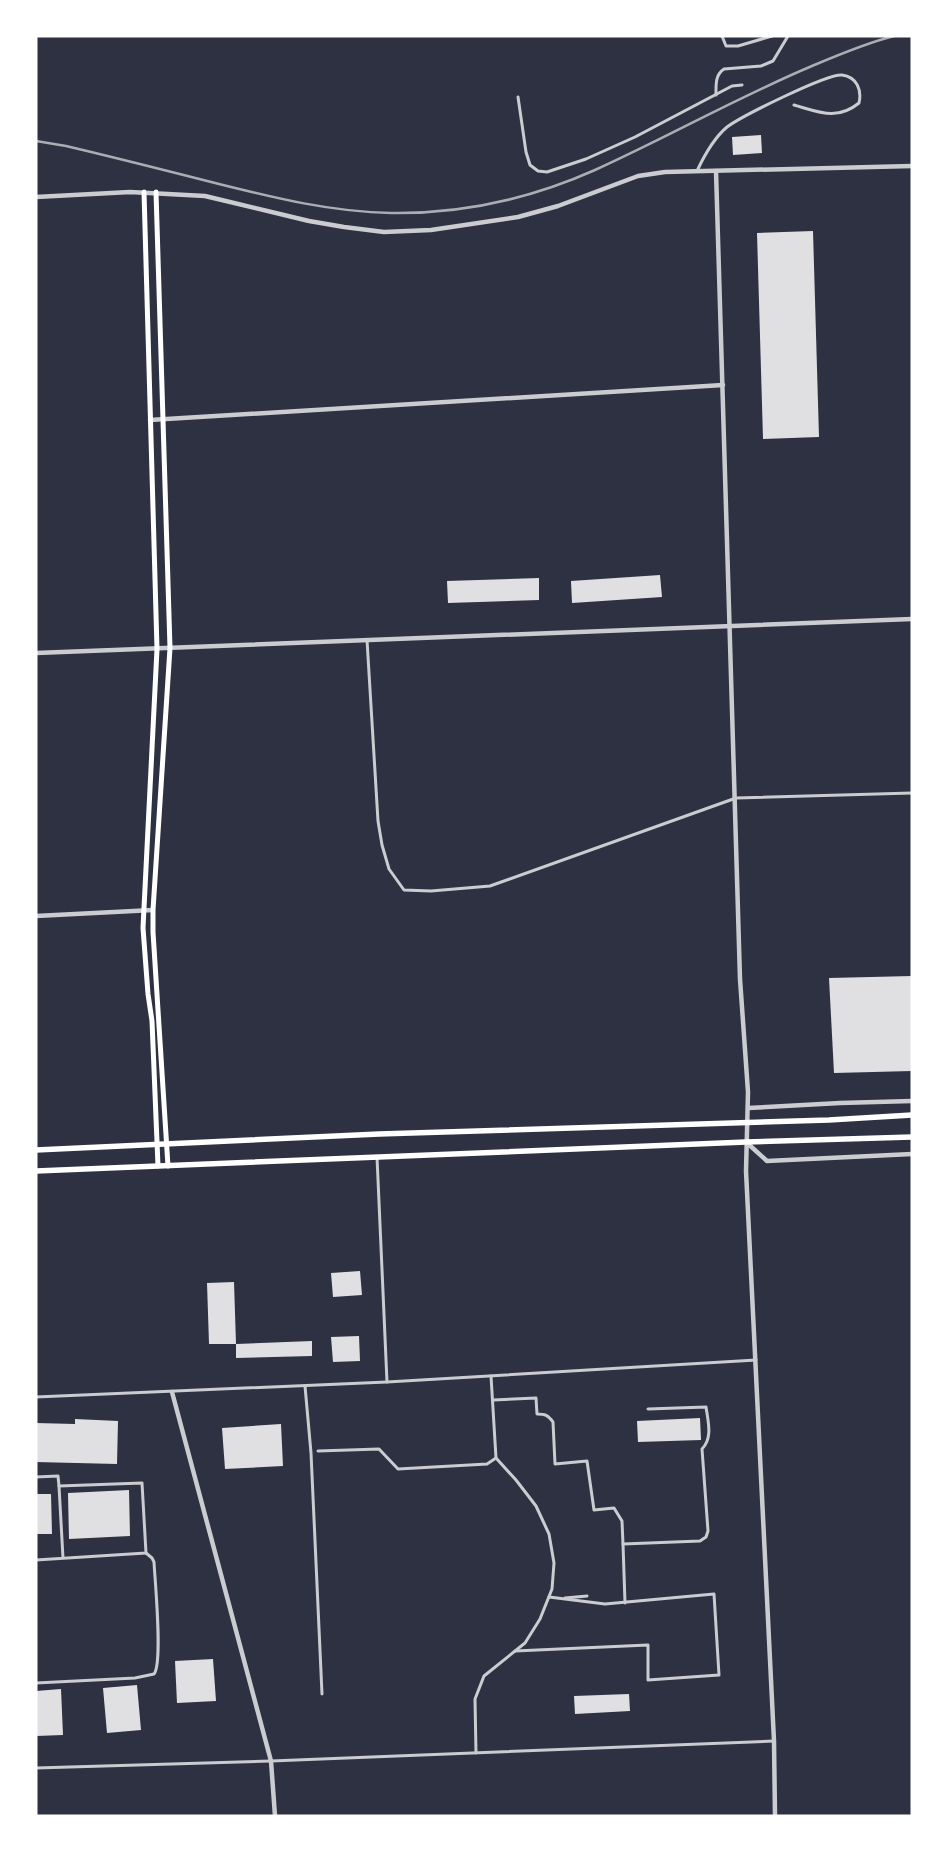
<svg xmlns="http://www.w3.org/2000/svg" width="948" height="1852" font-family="'Crimson Pro',serif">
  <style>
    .building { fill: #e0e0e3 }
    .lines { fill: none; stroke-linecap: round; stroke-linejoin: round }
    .minor { stroke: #caccd0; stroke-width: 3 }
    .tertiary { stroke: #caccd0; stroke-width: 4.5 }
    .secondary { stroke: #fff; stroke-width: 5 }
    .primary { stroke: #fff; stroke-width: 5.5 }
    .rail { stroke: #abadb3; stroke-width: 2.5 }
  </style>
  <rect width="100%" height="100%" fill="#2d3142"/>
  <g class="building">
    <polygon points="761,135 762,153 733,155 732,137"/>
    <polygon points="813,231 819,437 763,439 757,233"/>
    <polygon points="660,575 662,597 572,603 571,581"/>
    <polygon points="539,578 539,600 448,603 447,581"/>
    <polygon points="912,976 912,1071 834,1073 829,978"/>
    <polygon points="360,1271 362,1295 333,1297 331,1273"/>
    <polygon points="234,1282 236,1344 312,1341 312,1356 236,1358 236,1344 209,1344 207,1283"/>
    <polygon points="359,1336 360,1361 333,1362 331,1337"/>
    <polygon points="700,1418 701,1440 638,1442 637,1421"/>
    <polygon points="75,1419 118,1421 117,1464 36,1462 36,1423 75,1424"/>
    <polygon points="281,1424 283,1466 225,1469 222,1428"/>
    <polygon points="129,1490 130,1536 69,1539 68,1493"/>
    <polygon points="36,1494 51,1494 52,1534 36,1534"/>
    <polygon points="213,1659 216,1701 177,1703 175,1661"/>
    <polygon points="137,1685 141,1730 107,1733 103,1688"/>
    <polygon points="61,1689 63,1735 36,1736 36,1691"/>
    <polygon points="629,1694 630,1711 575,1714 574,1696"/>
  </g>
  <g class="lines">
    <g class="minor">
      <polyline points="722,36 726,46 738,46 772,36"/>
      <path d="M716,95C716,85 715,75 724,69L761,66L773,61L788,36"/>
      <polyline points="518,97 526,152 530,165 538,171 547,172 586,159 635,137 732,86 742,85"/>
      <path d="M697,171C704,156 714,138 727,127C742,116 826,74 842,75C857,77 862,90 859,103C837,121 819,112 794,105"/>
      <polyline points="367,640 378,821 382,845 389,869 404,890 431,891 490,886 736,798 912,793"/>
      <polyline points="377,1157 387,1382"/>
      <polyline points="305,1386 311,1453 322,1694"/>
      <polyline points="36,1397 387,1382 756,1360"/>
      <path d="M493,1400L536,1398L537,1414C545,1414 548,1415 553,1422L555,1464L587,1461L594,1510L614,1508L622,1521L623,1544"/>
      <polyline points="318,1451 379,1449 398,1469 487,1464 496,1458"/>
      <polyline points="36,1477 58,1476 59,1486"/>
      <polyline points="36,1560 146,1553 142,1483 59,1486 63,1558"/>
      <polyline points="565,1598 587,1596"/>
      <path d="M625,1603L623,1544L700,1541L706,1537L708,1531L702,1449C713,1438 708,1421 706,1407L648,1409"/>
      <polyline points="515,1651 648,1645 648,1680 719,1675 714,1594 605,1604 549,1597"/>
      <path d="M36,1683L135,1678L154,1674C163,1663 155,1582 154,1562L152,1558L146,1553"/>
      <polyline points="476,1753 475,1699 484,1676 525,1643 540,1619 552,1589 554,1563 549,1534 536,1506 516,1480 496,1458 491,1376"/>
      <polyline points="36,1768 271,1761 774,1741"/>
    </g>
    <g class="tertiary">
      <polyline points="716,171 740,979 748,1092 746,1171 774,1741 775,1816"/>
      <polyline points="36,197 130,192 205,196 309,221 344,227 384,232 431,230 518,217 558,206 638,176 665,172 912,166"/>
      <polyline points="150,420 723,385"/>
      <polyline points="36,653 912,619"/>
      <polyline points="36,916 153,910"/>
      <polyline points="748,1108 840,1103 912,1101"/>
      <polyline points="746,1142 767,1161 912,1154"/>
      <polyline points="172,1392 271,1761 275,1816"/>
    </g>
    <g class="secondary">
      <polyline points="144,192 157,649 143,928 148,994 152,1021 158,1166"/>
      <polyline points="156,192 170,648 153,910 153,932 168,1166"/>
    </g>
    <g class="primary">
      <polyline points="36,1150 379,1134 829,1120 912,1115"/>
      <polyline points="36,1171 746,1142 912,1137"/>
    </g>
    <path class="rail" d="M36,141L66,146C117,158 168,171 219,184C275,198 332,212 391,213C462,214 530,199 595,170C668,137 738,97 812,66C838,55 866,43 894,36"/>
  </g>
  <rect width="948" height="1852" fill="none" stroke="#ffffff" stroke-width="75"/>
</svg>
